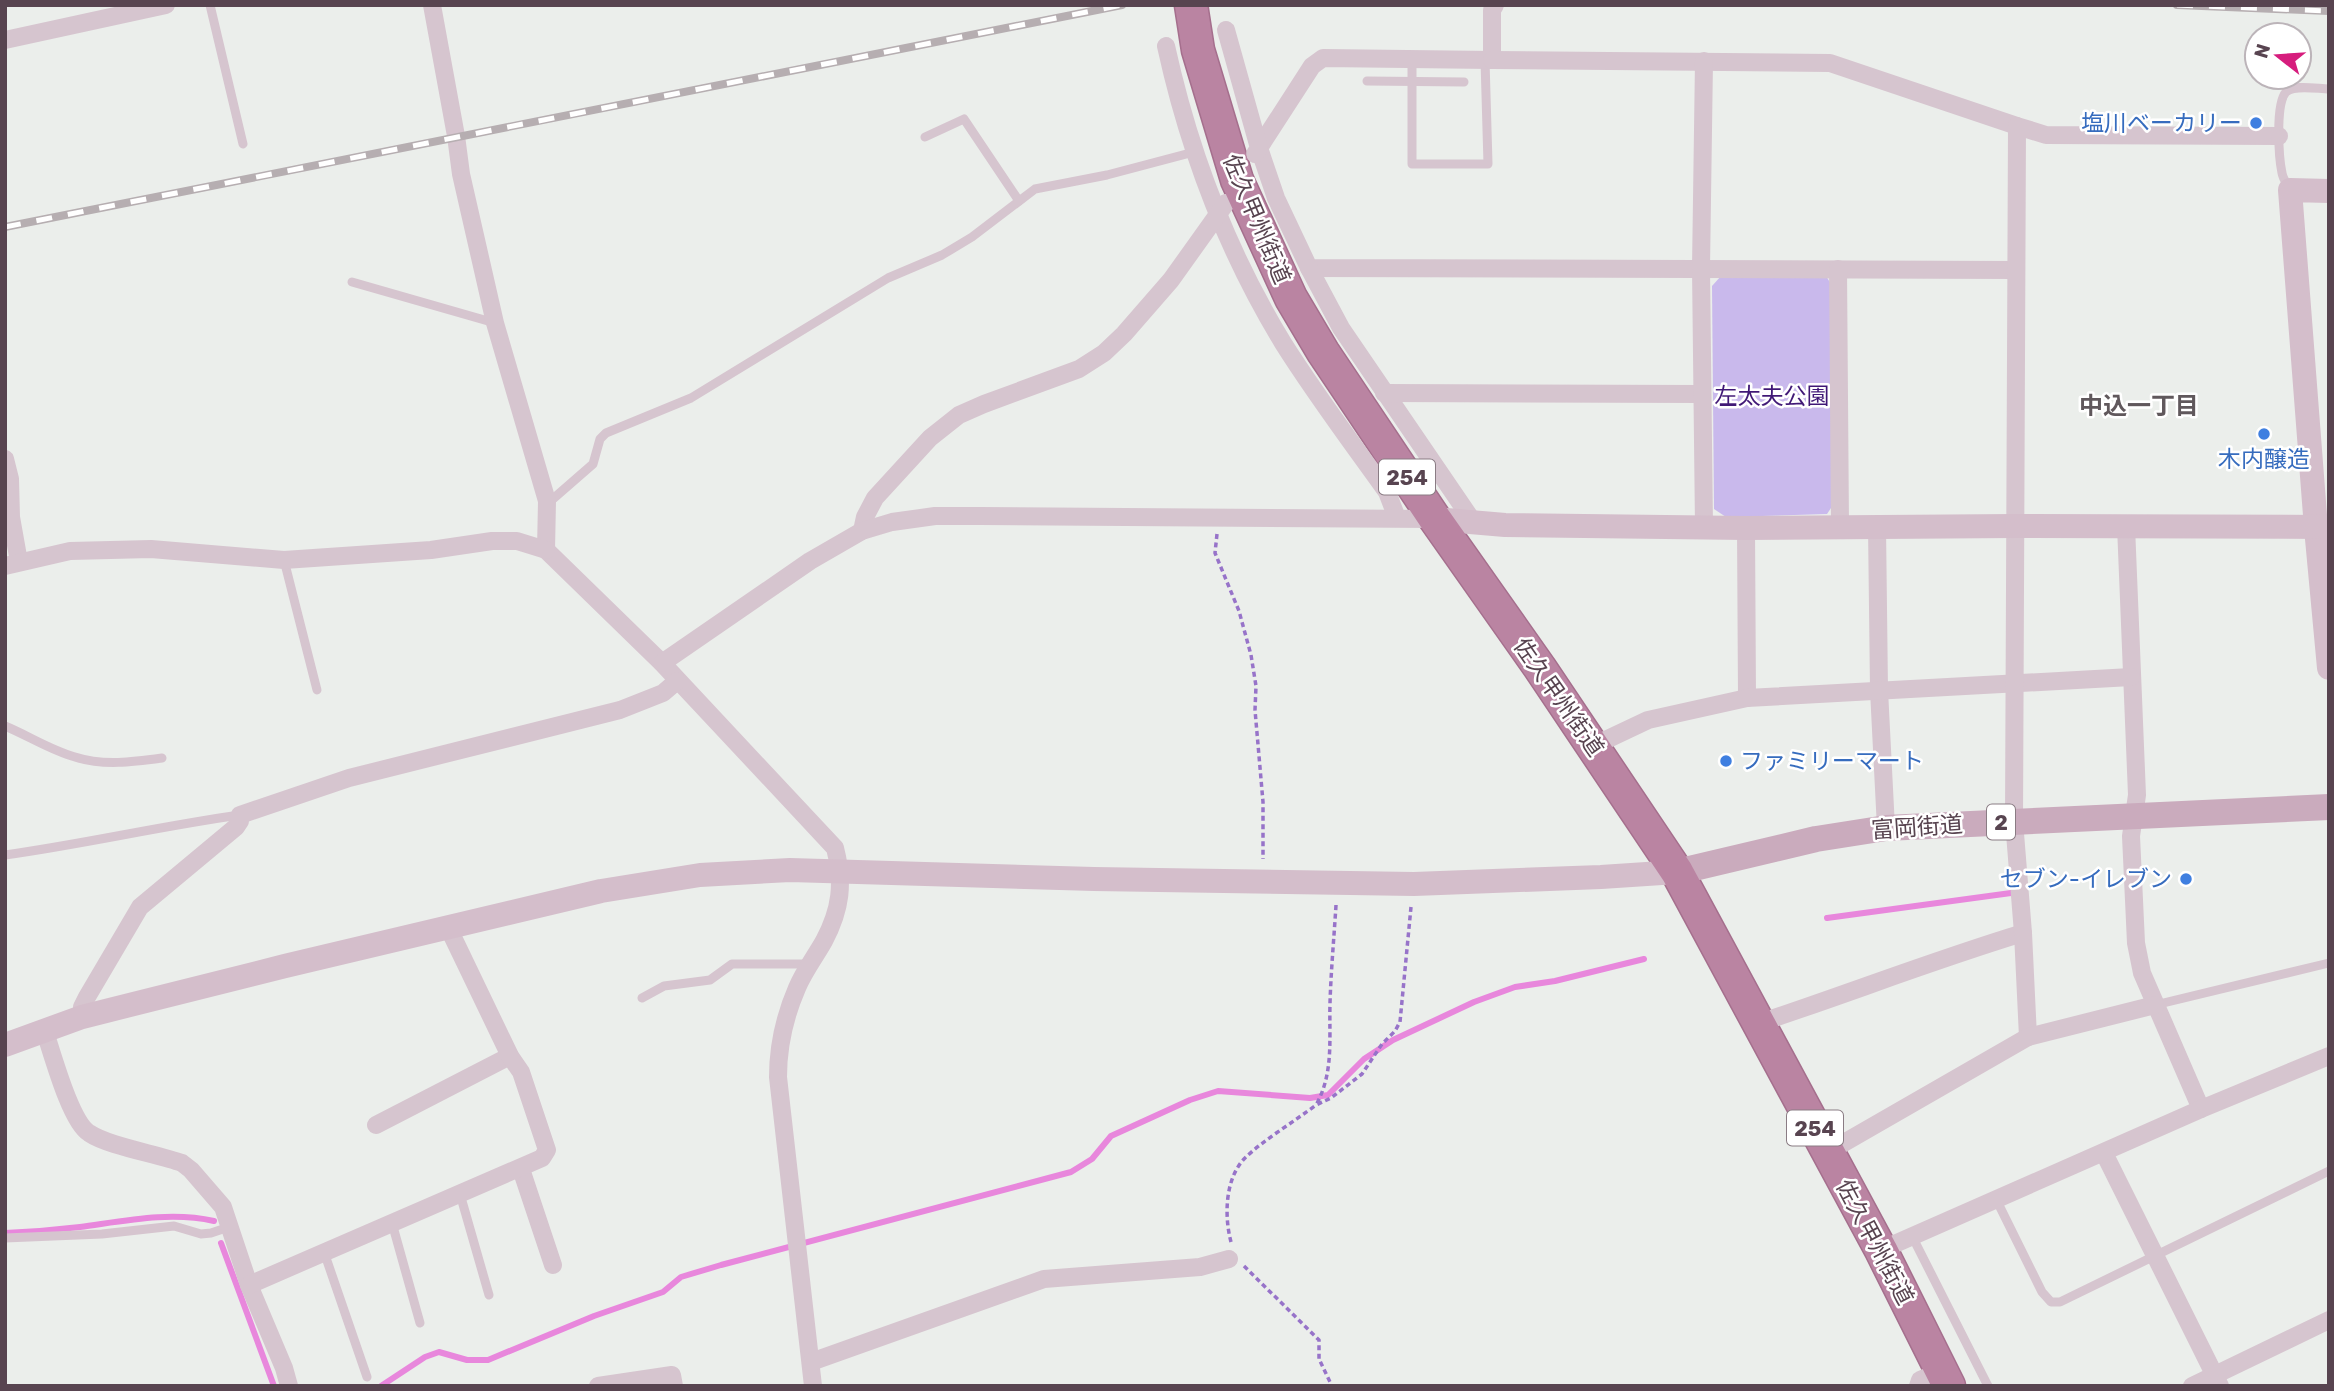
<svg xmlns="http://www.w3.org/2000/svg" width="2334" height="1391" font-family="Rubik,'Noto Sans JP',sans-serif">
  <style>
    .green { fill: #c9b9ec }
    .lines { fill: none; stroke-linecap: round; stroke-linejoin: round }
    .stream { stroke: #e887dc; stroke-width: 6 }
    .highway-casing { stroke: #a56f8d; stroke-width: 35 }
    .path { stroke: #9773c9; stroke-width: 3.5; stroke-dasharray: 5 3.5; stroke-linecap: butt }
    .lane { stroke: #d6c5cf; stroke-width: 9 }
    .street { stroke: #d6c5cf; stroke-width: 18 }
    .secondary { stroke: #d4becb; stroke-width: 24 }
    .primary { stroke: #caabbd; stroke-width: 26 }
    .highway { stroke: #ba84a2; stroke-width: 32 }
    .rail-casing { stroke: #b6aeb1; stroke-width: 8 }
    .rail { stroke: #fff; stroke-width: 5; stroke-dasharray: 16; stroke-linecap: butt }
    .shop-dot { fill: #3f7fe0; stroke: #fff; stroke-width: 2.5 }
    .labels { text-anchor: middle; dominant-baseline: central; stroke-width: 5; stroke-linejoin: round; paint-order: stroke }
    .shield { fill: #fff; stroke: #8a7c84; stroke-width: 2 }
    .shield-label { font-size: 21px; font-weight: bold; fill: #584450 }
    .shop-label { font-size: 23px; fill: #366cbe; stroke: #fff; text-anchor: end }
    .street-label { font-size: 23px; fill: #584450; stroke: #fff }
    .park-label { font-size: 23px; fill: #401876; stroke: #fff }
    .neighbourhood-label { font-size: 24px; font-weight: bold; fill: #60585c; stroke: #fff }
  </style>
  <rect width="100%" height="100%" fill="#ebeeeb"/>
  <polygon class="green" points="1721,276 1826,276 1831,284 1833,505 1827,514 1726,517 1714,509 1712,286"/>
  <g class="lines">
    <g class="stream">
      <polyline points="1827,918 2011,893"/>
      <path d="M5,1233C30,1232 55,1230 80,1227C124,1221 170,1211 214,1221"/>
      <polyline points="221,1243 274,1386"/>
      <polyline points="381,1386 425,1357 439,1352 467,1360 488,1360 594,1316 663,1292 681,1277 721,1265 1071,1172 1092,1159 1111,1136 1190,1100 1218,1091 1310,1098 1328,1095 1364,1059 1393,1040 1474,1002 1515,987 1555,981 1644,959"/>
    </g>
    <defs>
      <polyline id="highway" points="1191,5 1198,50 1237,180 1291,298 1323,352 1435,519 1540,668 1677,872 1881,1250 1949,1386"/>
    </defs>
    <use href="#highway" class="highway-casing"/>
    <g class="path">
      <polyline points="1217,534 1215,553 1239,611 1251,655 1256,686 1255,710 1263,802 1263,859"/>
      <path d="M1336,905C1334,938 1331,970 1330,1003C1329,1039 1334,1073 1316,1105L1331,1098L1362,1074L1382,1044L1395,1031L1400,1022L1411,907"/>
      <path d="M1231,1242C1224,1216 1225,1178 1245,1158C1262,1141 1295,1121 1316,1105"/>
      <polyline points="1244,1266 1319,1340 1319,1359 1332,1386"/>
    </g>
    <g class="lane">
      <polyline points="210,5 243,144"/>
      <polyline points="1412,60 1412,164 1488,164 1485,60"/>
      <polyline points="1367,81 1464,82"/>
      <polyline points="925,137 964,119 1019,201"/>
      <path d="M2289,188C2287,184 2283,179 2282,173C2279,159 2275,104 2286,92C2294,84 2318,89 2329,89"/>
      <polyline points="352,282 495,323"/>
      <polyline points="547,501 554,498 593,464 600,439 606,433 691,398 888,278 942,255 972,237 1035,189 1107,175 1194,152"/>
      <polyline points="284,560 317,690"/>
      <path d="M5,726C29,736 50,750 75,757C103,766 133,762 162,758"/>
      <path d="M5,855C84,844 161,826 240,815"/>
      <polyline points="642,998 664,986 710,980 732,964 808,964"/>
      <polyline points="2155,1005 2329,963"/>
      <polyline points="460,1194 489,1295"/>
      <polyline points="1997,1201 2042,1292 2051,1302 2060,1302 2329,1171"/>
      <polyline points="392,1223 420,1323"/>
      <polyline points="5,1238 102,1234 174,1226 201,1234 211,1233 229,1227"/>
      <polyline points="1913,1238 1988,1386"/>
      <polyline points="324,1252 367,1377"/>
    </g>
    <g class="street">
      <path d="M432,5L456,136L461,174L495,323L547,501L546,550L662,663L835,848C844,883 841,909 824,941C815,957 804,971 797,988C784,1018 778,1045 778,1077L813,1386"/>
      <polyline points="1495,5 1492,10 1492,60 1323,58 1312,66 1259,148 1276,198 1309,268 2016,270"/>
      <polyline points="1226,30 1259,148 1255,154"/>
      <polyline points="5,40 166,5"/>
      <path d="M1166,46C1189,151 1227,251 1283,343C1315,394 1352,443 1387,492L1397,518"/>
      <polyline points="1492,60 1830,63 2017,126"/>
      <polyline points="1309,268 1341,328 1474,523"/>
      <polyline points="1838,269 1840,526"/>
      <polyline points="1384,393 1702,394"/>
      <polyline points="5,459 10,479 11,517 19,562"/>
      <polyline points="1877,526 1879,690 1886,828"/>
      <polyline points="2126,526 2137,795 2131,836 2136,943 2142,973 2201,1109"/>
      <polyline points="1704,527 1701,268 1704,61"/>
      <polyline points="1746,528 1747,698"/>
      <polyline points="862,531 865,517 875,498 930,438 959,415 984,404 1079,369 1104,353 1124,334 1171,280 1226,203"/>
      <polyline points="5,566 70,551 151,549 284,560 431,550 492,541 517,541 546,550"/>
      <polyline points="662,663 810,561 862,531 892,522 935,516 980,516 1435,519"/>
      <polyline points="1593,746 1648,720 1747,698 2131,677"/>
      <polyline points="82,1017 82,1007 87,997 140,907 236,827 240,821 240,815 349,778 620,710 663,693 677,681"/>
      <path d="M1759,1023C1847,994 1934,960 2023,933"/>
      <path d="M44,1029C52,1052 70,1121 89,1133C108,1146 157,1154 182,1163L191,1170L223,1207L249,1285L284,1368L289,1386"/>
      <polyline points="2028,1037 2023,933 2014,821 2017,126 2046,135 2279,136"/>
      <polyline points="376,1125 510,1056"/>
      <polyline points="1828,1152 2028,1037 2155,1005"/>
      <polyline points="2104,1153 2220,1386"/>
      <polyline points="521,1169 553,1265"/>
      <polyline points="1881,1250 2201,1109 2329,1056"/>
      <polyline points="249,1285 542,1158 547,1150 521,1072 510,1056 448,927"/>
      <polyline points="811,1362 1044,1279 1200,1267 1229,1259"/>
      <polyline points="598,1386 672,1375 674,1386"/>
      <polyline points="1918,1386 1920,1380 1941,1371"/>
      <polyline points="2192,1386 2329,1320"/>
    </g>
    <g class="secondary">
      <polyline points="2329,191 2290,190 2316,528 2329,668"/>
      <polyline points="1435,519 1505,525 1746,528 2015,526 2329,527"/>
      <polyline points="5,1045 82,1017 285,966 601,891 700,875 790,870 1094,879 1414,884 1601,877 1677,872"/>
    </g>
    <polyline class="primary" points="1677,872 1816,839 1886,828 2329,807"/>
    <use href="#highway" class="highway"/>
    <defs>
      <g id="rail">
        <polyline points="2177,5 2329,11"/>
        <polyline points="5,227 1122,5"/>
      </g>
    </defs>
    <use href="#rail" class="rail-casing"/>
    <use href="#rail" class="rail"/>
  </g>
  <g class="shop-dot">
    <circle cx="2256" cy="123" r="7"/>
    <circle cx="2264" cy="434" r="7"/>
    <circle cx="1726" cy="761" r="7"/>
    <circle cx="2186" cy="879" r="7"/>
  </g>
  <g class="labels">
    <g class="shield">
      <rect x="1379" y="459.5" width="56" height="35" rx="5"/>
      <rect x="1987" y="804.5" width="28" height="35" rx="5"/>
      <rect x="1787" y="1110.5" width="56" height="35" rx="5"/>
    </g>
    <g class="shield-label">
      <text x="1407" y="477">254</text>
      <text x="2001" y="822">2</text>
      <text x="1815" y="1128">254</text>
    </g>
    <g class="shop-label">
      <text x="2242" y="123">塩川ベーカリー</text>
      <text x="2264" y="459" text-anchor="middle">木内醸造</text>
      <text x="1740" y="761" text-anchor="start">ファミリーマート</text>
      <text x="2172" y="879">セブン-イレブン</text>
    </g>
    <g class="street-label">
      <text transform="translate(1257 219) rotate(67)">佐久甲州街道</text>
      <text transform="translate(1559 697) rotate(55)">佐久甲州街道</text>
      <text transform="translate(1917 827) rotate(-4)">富岡街道</text>
      <text transform="translate(1875 1242) rotate(62)">佐久甲州街道</text>
    </g>
    <g class="park-label">
      <text x="1772" y="396">左太夫公園</text>
    </g>
    <g class="neighbourhood-label">
      <text x="2139" y="406">中込一丁目</text>
    </g>
  </g>
  <rect width="2334" height="1391" fill="none" stroke="#584450" stroke-width="14"/>
  <g transform="translate(2278 56) rotate(287)"><circle r="33" fill="#ffffff" stroke="#bcb4b9" stroke-width="2"/>
  <path d="M0-5L12 26L0 18L-12 26Z" fill="#d61d7d"/>
  <text y="-10" font-size="19" font-weight="bold" text-anchor="middle" fill="#584450">N</text>
  </g>
</svg>
